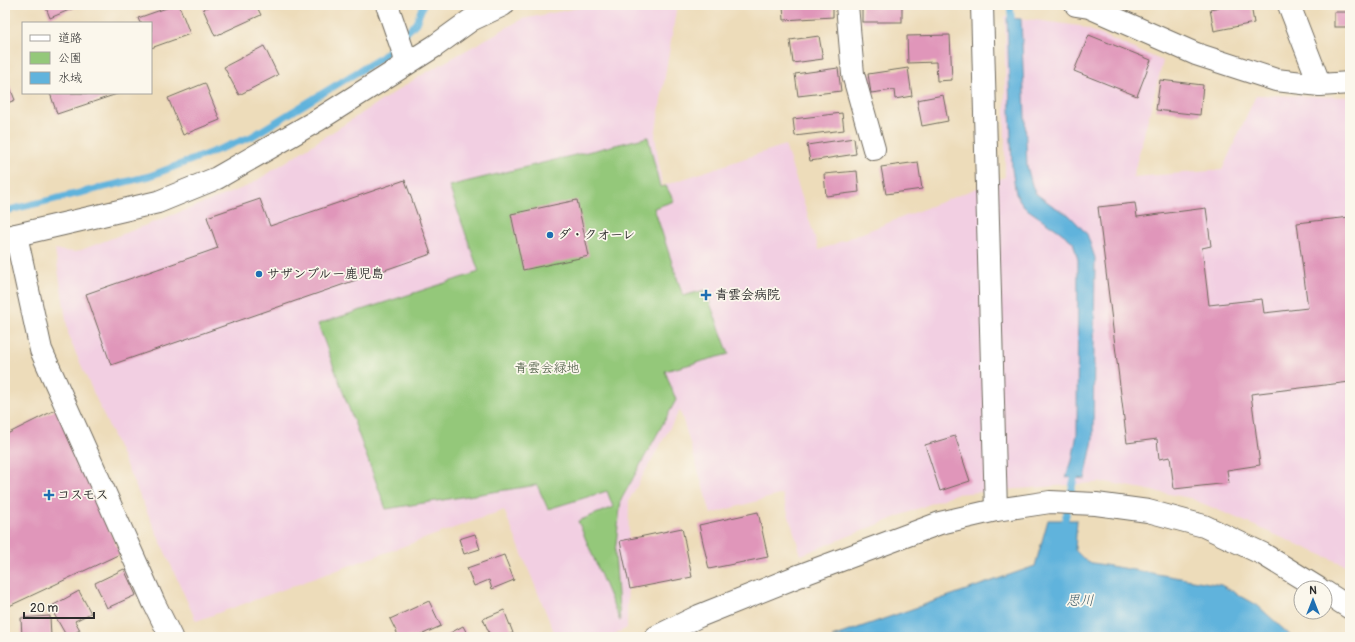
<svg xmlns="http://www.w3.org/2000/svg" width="1355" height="642" font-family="Pangolin,'Klee One',sans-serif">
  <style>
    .built { fill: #f2cfe2 }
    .green { fill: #94c87a; stroke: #607a52 }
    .water { fill: #60b3dc; stroke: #466f84 }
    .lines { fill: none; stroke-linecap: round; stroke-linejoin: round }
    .stream { stroke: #60b3dc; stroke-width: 7 }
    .building { fill: #e096ba }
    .minor-casing { stroke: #6f695d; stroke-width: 24 }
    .tertiary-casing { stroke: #6f695d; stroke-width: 24 }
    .minor { stroke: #fff; stroke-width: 22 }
    .tertiary { stroke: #fff; stroke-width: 22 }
    .poi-dot { fill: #1f6fb2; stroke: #fbf7ec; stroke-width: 1.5 }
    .labels { text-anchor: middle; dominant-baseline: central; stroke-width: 3.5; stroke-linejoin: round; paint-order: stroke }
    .poi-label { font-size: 13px; font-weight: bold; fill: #2b2b2b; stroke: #fbf7ec; text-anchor: start }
    .park-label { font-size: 13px; fill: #4a5a43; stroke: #fbf7ec }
    .water-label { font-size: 14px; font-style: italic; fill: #3e5b69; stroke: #fbf7ec }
  </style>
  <rect width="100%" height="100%" fill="#fbf7ec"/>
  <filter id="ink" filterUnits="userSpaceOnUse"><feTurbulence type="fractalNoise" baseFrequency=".025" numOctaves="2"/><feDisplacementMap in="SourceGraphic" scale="8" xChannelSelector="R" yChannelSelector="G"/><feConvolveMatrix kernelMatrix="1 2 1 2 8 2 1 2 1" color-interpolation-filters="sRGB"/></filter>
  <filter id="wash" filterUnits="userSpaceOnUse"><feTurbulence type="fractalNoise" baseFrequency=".012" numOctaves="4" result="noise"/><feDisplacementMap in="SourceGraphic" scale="16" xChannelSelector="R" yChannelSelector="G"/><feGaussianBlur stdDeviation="0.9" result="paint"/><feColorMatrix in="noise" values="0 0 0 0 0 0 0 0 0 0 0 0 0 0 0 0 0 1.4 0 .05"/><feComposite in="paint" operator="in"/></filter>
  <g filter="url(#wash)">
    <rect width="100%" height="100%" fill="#eddcba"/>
    <polygon class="built" points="593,5 677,5 655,136 662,186 785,145 819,250 1005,177 1005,16 1080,26 1163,61 1133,177 1222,170 1256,95 1350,97 1350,567 1190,498 1106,482 955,494 801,555 782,494 711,514 680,410 629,500 627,628 610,637 556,637 504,510 196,621 69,338 55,250 76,252 248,186 420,76 522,19"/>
    <polygon class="green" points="648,137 660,187 666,186 674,201 654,208 683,296 705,290 729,354 665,371 676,400 621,500 615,553 620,621 578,521 613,507 607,491 548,509 537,485 386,509 318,324 479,272 449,186"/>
    <g class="water">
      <polygon points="1007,18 1021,19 1027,166 1032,185 1035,193 1053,206 1069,215 1087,234 1095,258 1093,440 1085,479 1066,477 1072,461 1077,434 1078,260 1073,242 1059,231 1024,207 1016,194 1012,169"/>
      <polygon points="1048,520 1077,520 1075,550 1087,562 1221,585 1257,605 1292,637 832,637 1035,566"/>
    </g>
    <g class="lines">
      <g class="stream">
        <polyline points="1010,5 1012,27"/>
        <polyline points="5,211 150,176 251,137 382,57 416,23 423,5"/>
        <polyline points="1063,529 1076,469"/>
      </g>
    </g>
    <g id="blocks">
      <g class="building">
        <polygon points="45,5 81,5 50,18"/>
        <polygon points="175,5 179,5 190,34 151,48 151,23 140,23 138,18"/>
        <polygon points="212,5 256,5 261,15 215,36 203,9"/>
        <polygon points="783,5 833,5 833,17 784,20"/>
        <rect x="862" y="5" width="40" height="17"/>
        <polygon points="1229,5 1251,5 1254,23 1214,31 1210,9"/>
        <rect x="1334" y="12" width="13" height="15"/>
        <polygon points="950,35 952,80 937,81 936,62 908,63 907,36"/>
        <polygon points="1089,35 1151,60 1137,96 1074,71"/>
        <polygon points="819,36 823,59 793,63 790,40"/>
        <polygon points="264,46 278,75 239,95 224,67"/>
        <polygon points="838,68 841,91 798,96 795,74"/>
        <polygon points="908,68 912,96 895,99 894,90 871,93 868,74"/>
        <polygon points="5,75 15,100 5,104"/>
        <polygon points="1160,80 1203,85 1200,115 1156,110"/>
        <polygon points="205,83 220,120 183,135 168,98"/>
        <polygon points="50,93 120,93 57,114"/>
        <polygon points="943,95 948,121 922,126 917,100"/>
        <polygon points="842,113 844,130 795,136 793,119"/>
        <polygon points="854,138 856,154 810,161 807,145"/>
        <polygon points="918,162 922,189 886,194 881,167"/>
        <polygon points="857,171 859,192 826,196 824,174"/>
        <polygon points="405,180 431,254 111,365 86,294 218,248 207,217 260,199 270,226"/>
        <polygon points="577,200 589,256 523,270 511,214"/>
        <polygon points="1135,203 1137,217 1206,208 1211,246 1202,248 1209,305 1262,299 1264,313 1308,308 1297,223 1350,217 1350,382 1251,394 1260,465 1227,470 1229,483 1174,489 1170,457 1159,459 1157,439 1127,443 1098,207"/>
        <polygon points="57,409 120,554 5,608 5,435"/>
        <polygon points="955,436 970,481 940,491 925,445"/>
        <polygon points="758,512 768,557 709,569 699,525"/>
        <polygon points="682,528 692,577 630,589 620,541"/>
        <polygon points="475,534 480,549 464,554 459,539"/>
        <polygon points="504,555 514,580 492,589 489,580 474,586 467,568"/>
        <polygon points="124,569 136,595 107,608 95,583"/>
        <polygon points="79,591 91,613 75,621 80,630 67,637 50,607"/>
        <polygon points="429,601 441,626 416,637 399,637 390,619"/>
        <polygon points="504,610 513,633 502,637 491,637 483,619"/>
        <polygon points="50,616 51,637 22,637 21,618"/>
        <polygon points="463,626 469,637 443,637"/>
      </g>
    </g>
  </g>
  <g filter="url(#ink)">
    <use href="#blocks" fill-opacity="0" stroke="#6f695d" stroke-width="1"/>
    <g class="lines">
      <defs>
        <g id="minor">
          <polyline points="387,5 404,54 406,64"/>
          <polyline points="847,5 853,74 874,149"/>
          <polyline points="982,5 996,510"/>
          <polyline points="1076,5 1089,7 1196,54 1276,80 1320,85 1350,83"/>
          <polyline points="1289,5 1320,85"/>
          <polyline points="16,235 158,202 217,178 318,120 435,46 471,20 503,5"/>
        </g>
        <g id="tertiary">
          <polyline points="5,238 16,235 41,350 154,603 171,637"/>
          <polyline points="1325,592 1350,608"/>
          <polyline points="656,637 699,616 801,575 940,523 996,510 1050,502 1096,504 1148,511 1204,526 1263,554 1318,588"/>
        </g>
      </defs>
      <use href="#minor" class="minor-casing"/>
      <use href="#tertiary" class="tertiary-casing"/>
      <use href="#minor" class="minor"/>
      <use href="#tertiary" class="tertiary"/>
    </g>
  </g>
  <g class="poi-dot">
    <circle cx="550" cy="235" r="4"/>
    <circle cx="259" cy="274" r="4"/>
    <path d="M704 289h4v4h4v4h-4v4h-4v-4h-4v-4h4z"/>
    <path d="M47 489h4v4h4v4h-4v4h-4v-4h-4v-4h4z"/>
  </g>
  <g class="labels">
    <g class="poi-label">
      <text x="558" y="235">ダ・クオーレ</text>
      <text x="267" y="274">サザンブルー鹿児島</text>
      <text x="715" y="295">青雲会病院</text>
      <text x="57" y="495">コスモス</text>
    </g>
    <g class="park-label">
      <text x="547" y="368">青雲会緑地</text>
    </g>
    <g class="water-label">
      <text x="1080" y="600">思川</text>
    </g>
  </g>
  <rect width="1355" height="642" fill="none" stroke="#fbf7ec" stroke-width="20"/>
  <rect x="22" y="22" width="130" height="72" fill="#fbf7ec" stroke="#a8a59f"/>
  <rect x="30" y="35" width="20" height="6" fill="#ffffff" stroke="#a8a59f"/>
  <text x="58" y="42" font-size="12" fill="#2b2b2b">道路</text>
  <rect x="30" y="52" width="20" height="12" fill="#94c87a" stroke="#a8a59f"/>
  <text x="58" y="62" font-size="12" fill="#2b2b2b">公園</text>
  <rect x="30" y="72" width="20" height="12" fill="#60b3dc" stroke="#a8a59f"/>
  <text x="58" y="82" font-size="12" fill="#2b2b2b">水域</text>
  <g transform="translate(1313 600)"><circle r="19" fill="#fbf7ec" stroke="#a8a59f"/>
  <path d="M0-3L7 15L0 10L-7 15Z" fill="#1f6fb2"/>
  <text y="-6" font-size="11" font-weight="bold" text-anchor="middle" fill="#2b2b2b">N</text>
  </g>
  <path d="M24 612v6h70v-6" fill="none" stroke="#2b2b2b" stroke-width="2"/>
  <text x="30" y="612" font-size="12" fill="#2b2b2b" stroke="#fbf7ec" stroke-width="3" paint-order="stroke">20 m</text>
</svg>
